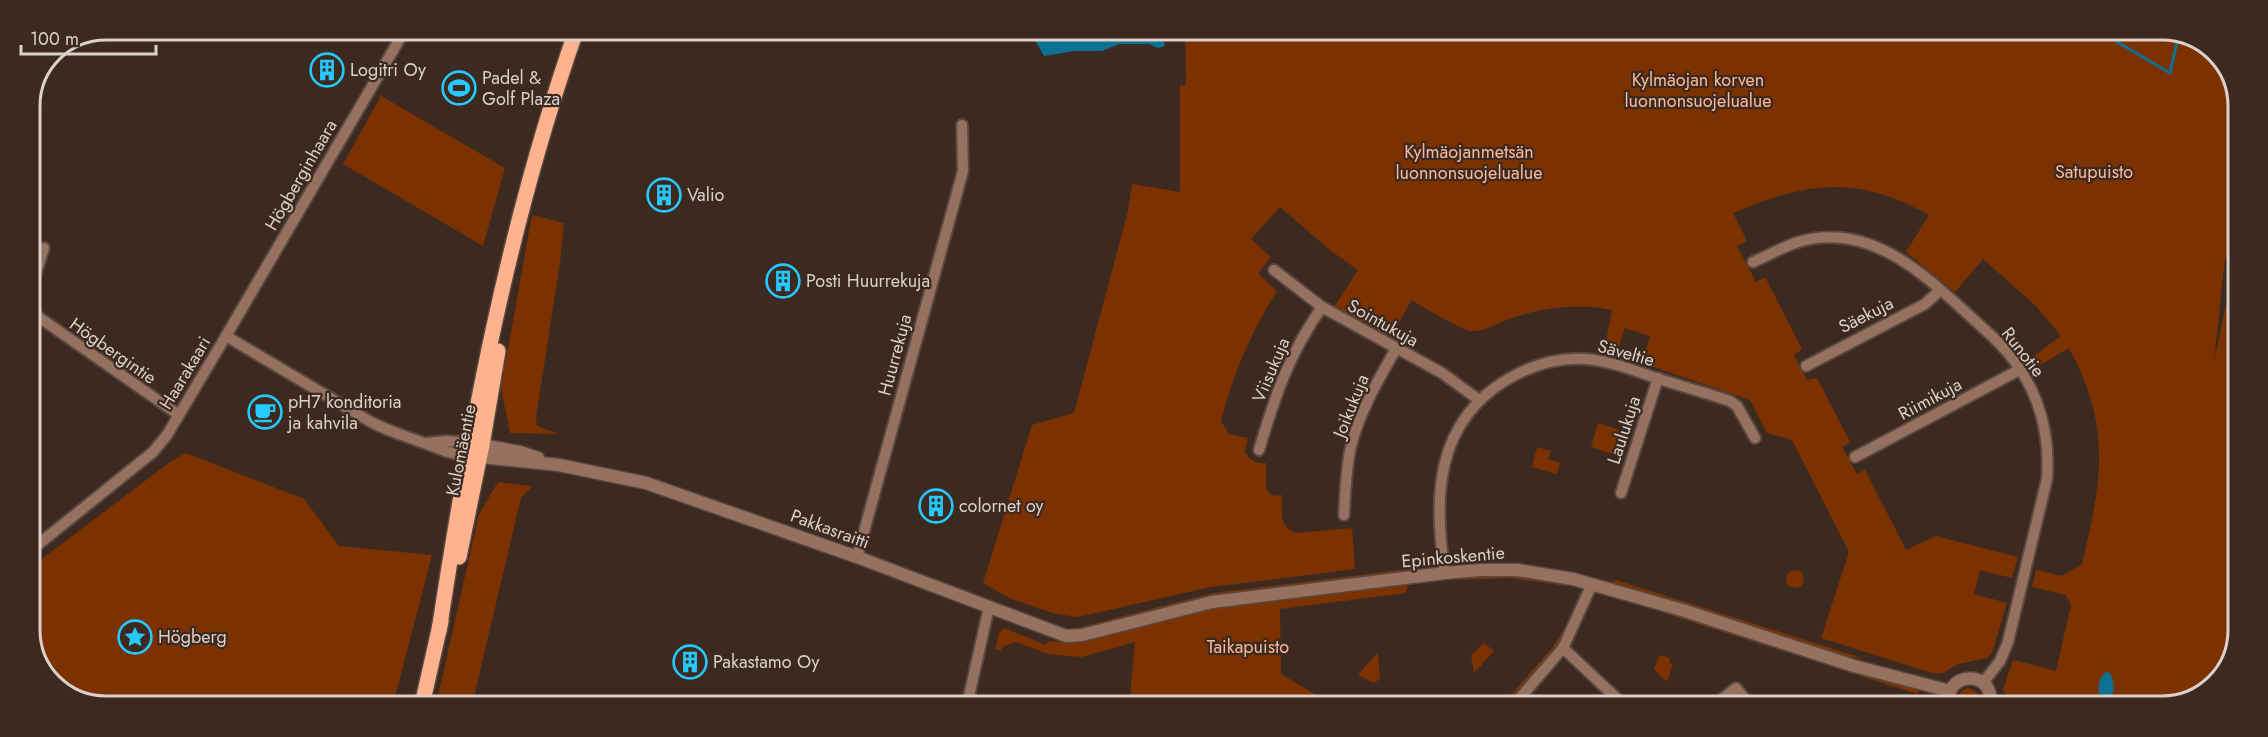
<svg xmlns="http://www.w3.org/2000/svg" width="2268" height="737" font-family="Jost,sans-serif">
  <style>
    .green { fill: #7c3200 }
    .water { fill: #0e7191 }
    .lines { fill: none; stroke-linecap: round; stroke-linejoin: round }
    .stream { stroke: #0e7191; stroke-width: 3 }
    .minor-casing { stroke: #59483f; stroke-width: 14 }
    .tertiary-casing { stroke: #59483f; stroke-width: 15 }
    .primary-casing { stroke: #59483f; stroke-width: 18 }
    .minor { stroke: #967160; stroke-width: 10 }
    .tertiary { stroke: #967160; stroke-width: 12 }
    .primary { stroke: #feb28e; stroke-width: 15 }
    .labels { text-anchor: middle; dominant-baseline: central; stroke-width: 4.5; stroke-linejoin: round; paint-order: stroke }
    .poi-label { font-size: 18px; fill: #dcd0ca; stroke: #3c2a21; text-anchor: start }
    .park-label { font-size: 18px; fill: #fbb898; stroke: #3c2a21 }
    .street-label { font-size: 18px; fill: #dcd0ca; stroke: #3c2a21 }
    .rim { fill: none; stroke: #dcd0ca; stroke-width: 3 }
  </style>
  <rect width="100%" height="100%" fill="#3c2a21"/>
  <g class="green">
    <path d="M1185,31L2182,33L2219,56L2238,101L2237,197L2232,209L2228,243L2237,247V260L2225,258L2214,361L2231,281L2230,271L2237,267L2235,651L2208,691L2162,707H2028L2011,700L2003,690L2013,660L2056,671L2071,605L2066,595L2032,587L2036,570L2062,576L2082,564C2102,481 2112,427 2069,348L2032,370L2027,361L2061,336L2036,306L1983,259L1955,292L1906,252L1929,215C1855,174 1808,182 1733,213L1747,241L1737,246L1756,282L1765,277L1802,349L1794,355L1807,380L1817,378L1850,442L1842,447L1857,474L1865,470L1906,550L1936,536L2018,557L2012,578L1980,570L1974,594L2007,603L1992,653L1987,658L1958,664L1943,673L1935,674L1821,638L1849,552L1792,440L1767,433L1750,400L1642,363L1650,336L1625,328L1616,355L1604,352L1612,310C1578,303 1545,307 1512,318C1499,322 1486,332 1472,331C1462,331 1422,306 1411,300L1391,339L1334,307L1358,270L1330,250L1280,207L1251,239L1271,257L1261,269L1259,274L1277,291C1251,332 1233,374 1221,421L1229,434L1248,438L1245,452C1249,460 1256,464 1266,463V489L1273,496L1282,495C1282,511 1279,528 1296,533L1352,528L1355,569L1211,587L1078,617L1056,614L1009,598L983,583L1032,425L1074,413L1128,211L1132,184L1180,192V85H1186Z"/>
    <polygon points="381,96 505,168 483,246 343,164"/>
    <polygon points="532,215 564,223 560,263 536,417 537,426 559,434 510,433 501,388"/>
    <polygon points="1598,423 1629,433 1621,457 1591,447"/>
    <polygon points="1537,447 1551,451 1548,459 1560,463 1557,474 1532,467"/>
    <polygon points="186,453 304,499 339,546 432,555 393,705 86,704 49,681 30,636 30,568 170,462"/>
    <polygon points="498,482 532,486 521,498 472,705 436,705 479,514"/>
    <polygon points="1417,568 1420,570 1082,630 1081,627 1213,593"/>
    <circle cx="1795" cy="579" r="9"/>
    <polygon points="1509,575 1551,580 1570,585 1568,586 1509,578 1464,580 1463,576"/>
    <polygon points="1616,580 1862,658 1841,656 1613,583"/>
    <polygon points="1408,583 1406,593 1280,609 1281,674 1335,706 1129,706 1135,642 1081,657 1048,654 1016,642 1002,647 1001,651 995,649 999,633 1004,628 1046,645 1048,641 1074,643 1213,607"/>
    <polygon points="1581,596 1561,643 1506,706 1501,706 1552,648 1566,626 1578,598"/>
    <polygon points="1667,614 1684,616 1920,689 1917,694"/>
    <polygon points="1484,643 1494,651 1474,673 1471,655"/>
    <polygon points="1378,652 1380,679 1374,683 1358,675"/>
    <polygon points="1660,655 1670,658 1669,663 1673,664 1668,679 1665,681 1654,669"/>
    <path d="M1969,688L1978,693L1979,701L1975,707H1961C1955,698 1958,690 1969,688Z"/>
  </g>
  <g class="water">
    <polygon points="1040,31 1155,31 1163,39 1165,46 1158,48 1149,44 1119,44 1102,51 1075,51 1044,56 1035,40"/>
    <path d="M2108,671C2116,680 2115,696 2107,704C2096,697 2095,678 2108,671Z"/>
  </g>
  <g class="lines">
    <polyline class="stream" points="2102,33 2170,73 2179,33"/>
    <defs>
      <g id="minor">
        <path d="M1753,262C1767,256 1781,248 1795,243C1877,216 1938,289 1993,337C2033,375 2051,424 2047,479L2008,642L2000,661L1983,683"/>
        <polyline points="1274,270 1322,307 1442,373 1479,400"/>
        <polyline points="30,292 44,248"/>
        <polyline points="30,311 179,415"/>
        <polyline points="226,336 405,30"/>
        <polyline points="1806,366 1925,304 1939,291"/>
        <polyline points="427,443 446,441 471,443"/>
        <path d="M1259,450C1275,396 1289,354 1322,307"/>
        <polyline points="1855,457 2021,369"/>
        <polyline points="1621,493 1658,378"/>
        <path d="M1344,515C1345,492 1346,468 1351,446C1360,411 1378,380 1396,349"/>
        <path d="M30,551L153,452L167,435L226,336L371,422C388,431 405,436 424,443C440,449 450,454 468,456"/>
        <polyline points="857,557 963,171 962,125"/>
        <path d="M1445,573C1433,498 1435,422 1508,379C1532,365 1558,357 1586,359C1610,361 1633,370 1656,378C1681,386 1706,393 1730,401L1737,406L1755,438"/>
        <polyline points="1563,648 1625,706"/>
        <polyline points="967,705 989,607"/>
        <polyline points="1513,706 1563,648 1592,584"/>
        <polyline points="1713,706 1736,688 1751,706"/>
      </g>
      <g id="tertiary">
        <polyline points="476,444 520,452 538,458"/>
        <polyline points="471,456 559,465 646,483 857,557 1066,636 1082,635 1212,602 1445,573 1480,570 1518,570 1573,579 1682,610 1854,666 1950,691"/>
        <path d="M1950,707C1940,670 1999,668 1989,707"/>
      </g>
      <g id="primary">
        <polyline points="459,557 482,445 498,351"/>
        <path d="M439,631C470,428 508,225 576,31"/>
        <polyline points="422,705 441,621"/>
      </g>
    </defs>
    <use href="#minor" class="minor-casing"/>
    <use href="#tertiary" class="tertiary-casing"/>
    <use href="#primary" class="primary-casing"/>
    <use href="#minor" class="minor"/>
    <use href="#tertiary" class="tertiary"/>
    <use href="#primary" class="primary"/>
  </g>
  <defs>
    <symbol id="building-ring" viewBox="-11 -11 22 22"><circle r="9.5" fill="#3c2a21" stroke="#26c9fe" stroke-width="1.5"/><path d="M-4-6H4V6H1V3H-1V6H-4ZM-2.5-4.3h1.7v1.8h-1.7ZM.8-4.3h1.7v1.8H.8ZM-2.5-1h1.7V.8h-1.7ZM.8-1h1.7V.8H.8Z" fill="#26c9fe"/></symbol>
    <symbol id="stadium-ring" viewBox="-11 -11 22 22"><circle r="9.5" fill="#3c2a21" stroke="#26c9fe" stroke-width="1.5"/><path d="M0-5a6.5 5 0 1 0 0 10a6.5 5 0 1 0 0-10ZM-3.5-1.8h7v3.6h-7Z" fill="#26c9fe"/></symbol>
    <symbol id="cafe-ring" viewBox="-11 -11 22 22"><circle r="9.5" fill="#3c2a21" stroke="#26c9fe" stroke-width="1.5"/><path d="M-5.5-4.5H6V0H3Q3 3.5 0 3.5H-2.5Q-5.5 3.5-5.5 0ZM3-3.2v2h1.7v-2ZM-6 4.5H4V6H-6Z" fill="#26c9fe"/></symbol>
    <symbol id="sight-ring" viewBox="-11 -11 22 22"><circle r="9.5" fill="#3c2a21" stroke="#26c9fe" stroke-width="1.5"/><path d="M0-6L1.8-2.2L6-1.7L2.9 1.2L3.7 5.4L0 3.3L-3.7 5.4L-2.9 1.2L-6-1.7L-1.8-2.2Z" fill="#26c9fe"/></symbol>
  </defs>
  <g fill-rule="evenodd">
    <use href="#building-ring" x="308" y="51" width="38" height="38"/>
    <use href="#stadium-ring" x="440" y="69" width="38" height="38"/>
    <use href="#building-ring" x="645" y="176" width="38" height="38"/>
    <use href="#building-ring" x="764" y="262" width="38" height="38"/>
    <use href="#cafe-ring" x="246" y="393" width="38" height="38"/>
    <use href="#building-ring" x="917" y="487" width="38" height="38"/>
    <use href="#sight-ring" x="116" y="618" width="38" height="38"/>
    <use href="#building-ring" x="671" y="643" width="38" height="38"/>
  </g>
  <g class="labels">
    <g class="poi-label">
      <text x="350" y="70">Logitri Oy</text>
      <text x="482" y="78">Padel &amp;<tspan x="482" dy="21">Golf Plaza</tspan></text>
      <text x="687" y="195">Valio</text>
      <text x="806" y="281">Posti Huurrekuja</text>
      <text x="288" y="402">pH7 konditoria<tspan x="288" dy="21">ja kahvila</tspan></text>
      <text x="959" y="506">colornet oy</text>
      <text x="158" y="637">Högberg</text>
      <text x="713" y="662">Pakastamo Oy</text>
    </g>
    <g class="park-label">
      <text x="1698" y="80">Kylmäojan korven<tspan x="1698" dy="21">luonnonsuojelualue</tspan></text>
      <text x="1469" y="152">Kylmäojanmetsän<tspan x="1469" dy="21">luonnonsuojelualue</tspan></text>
      <text x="2094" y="172">Satupuisto</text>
      <text x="1248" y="647">Taikapuisto</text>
    </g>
    <g class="street-label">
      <text transform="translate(301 175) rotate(-60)">Högberginhaara</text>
      <text transform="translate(1866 315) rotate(-27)">Säekuja</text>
      <text transform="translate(1383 323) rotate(29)">Sointukuja</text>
      <text transform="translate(113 351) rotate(35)">Högbergintie</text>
      <text transform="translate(2023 352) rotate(52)">Runotie</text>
      <text transform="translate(1626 353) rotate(15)">Säveltie</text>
      <text transform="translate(895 355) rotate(-75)">Huurrekuja</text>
      <text transform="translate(1271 370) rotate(-67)">Viisukuja</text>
      <text transform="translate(185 373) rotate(-59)">Haarakaari</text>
      <text transform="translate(1930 399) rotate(-28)">Riimikuja</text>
      <text transform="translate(1351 406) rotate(-68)">Joikukuja</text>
      <text transform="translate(1624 430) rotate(-72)">Laulukuja</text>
      <text transform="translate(461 450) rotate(-79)">Kulomäentie</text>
      <text transform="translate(830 529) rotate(20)">Pakkasraitti</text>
      <text transform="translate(1453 557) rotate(-5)">Epinkoskentie</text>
    </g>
  </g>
  <path d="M0 0H2268V737H0ZM106 40H2162A66 66 0 0 1 2228 106V630A66 66 0 0 1 2162 696H106A66 66 0 0 1 40 630V106A66 66 0 0 1 106 40Z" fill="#3c2a21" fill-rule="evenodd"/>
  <path class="rim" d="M106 40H2162A66 66 0 0 1 2228 106V630A66 66 0 0 1 2162 696H106A66 66 0 0 1 40 630V106A66 66 0 0 1 106 40Z"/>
  <path d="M21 45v9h135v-9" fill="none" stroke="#dcd0ca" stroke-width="3"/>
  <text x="30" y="45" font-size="18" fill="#dcd0ca" stroke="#3c2a21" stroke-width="4.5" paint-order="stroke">100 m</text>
</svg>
